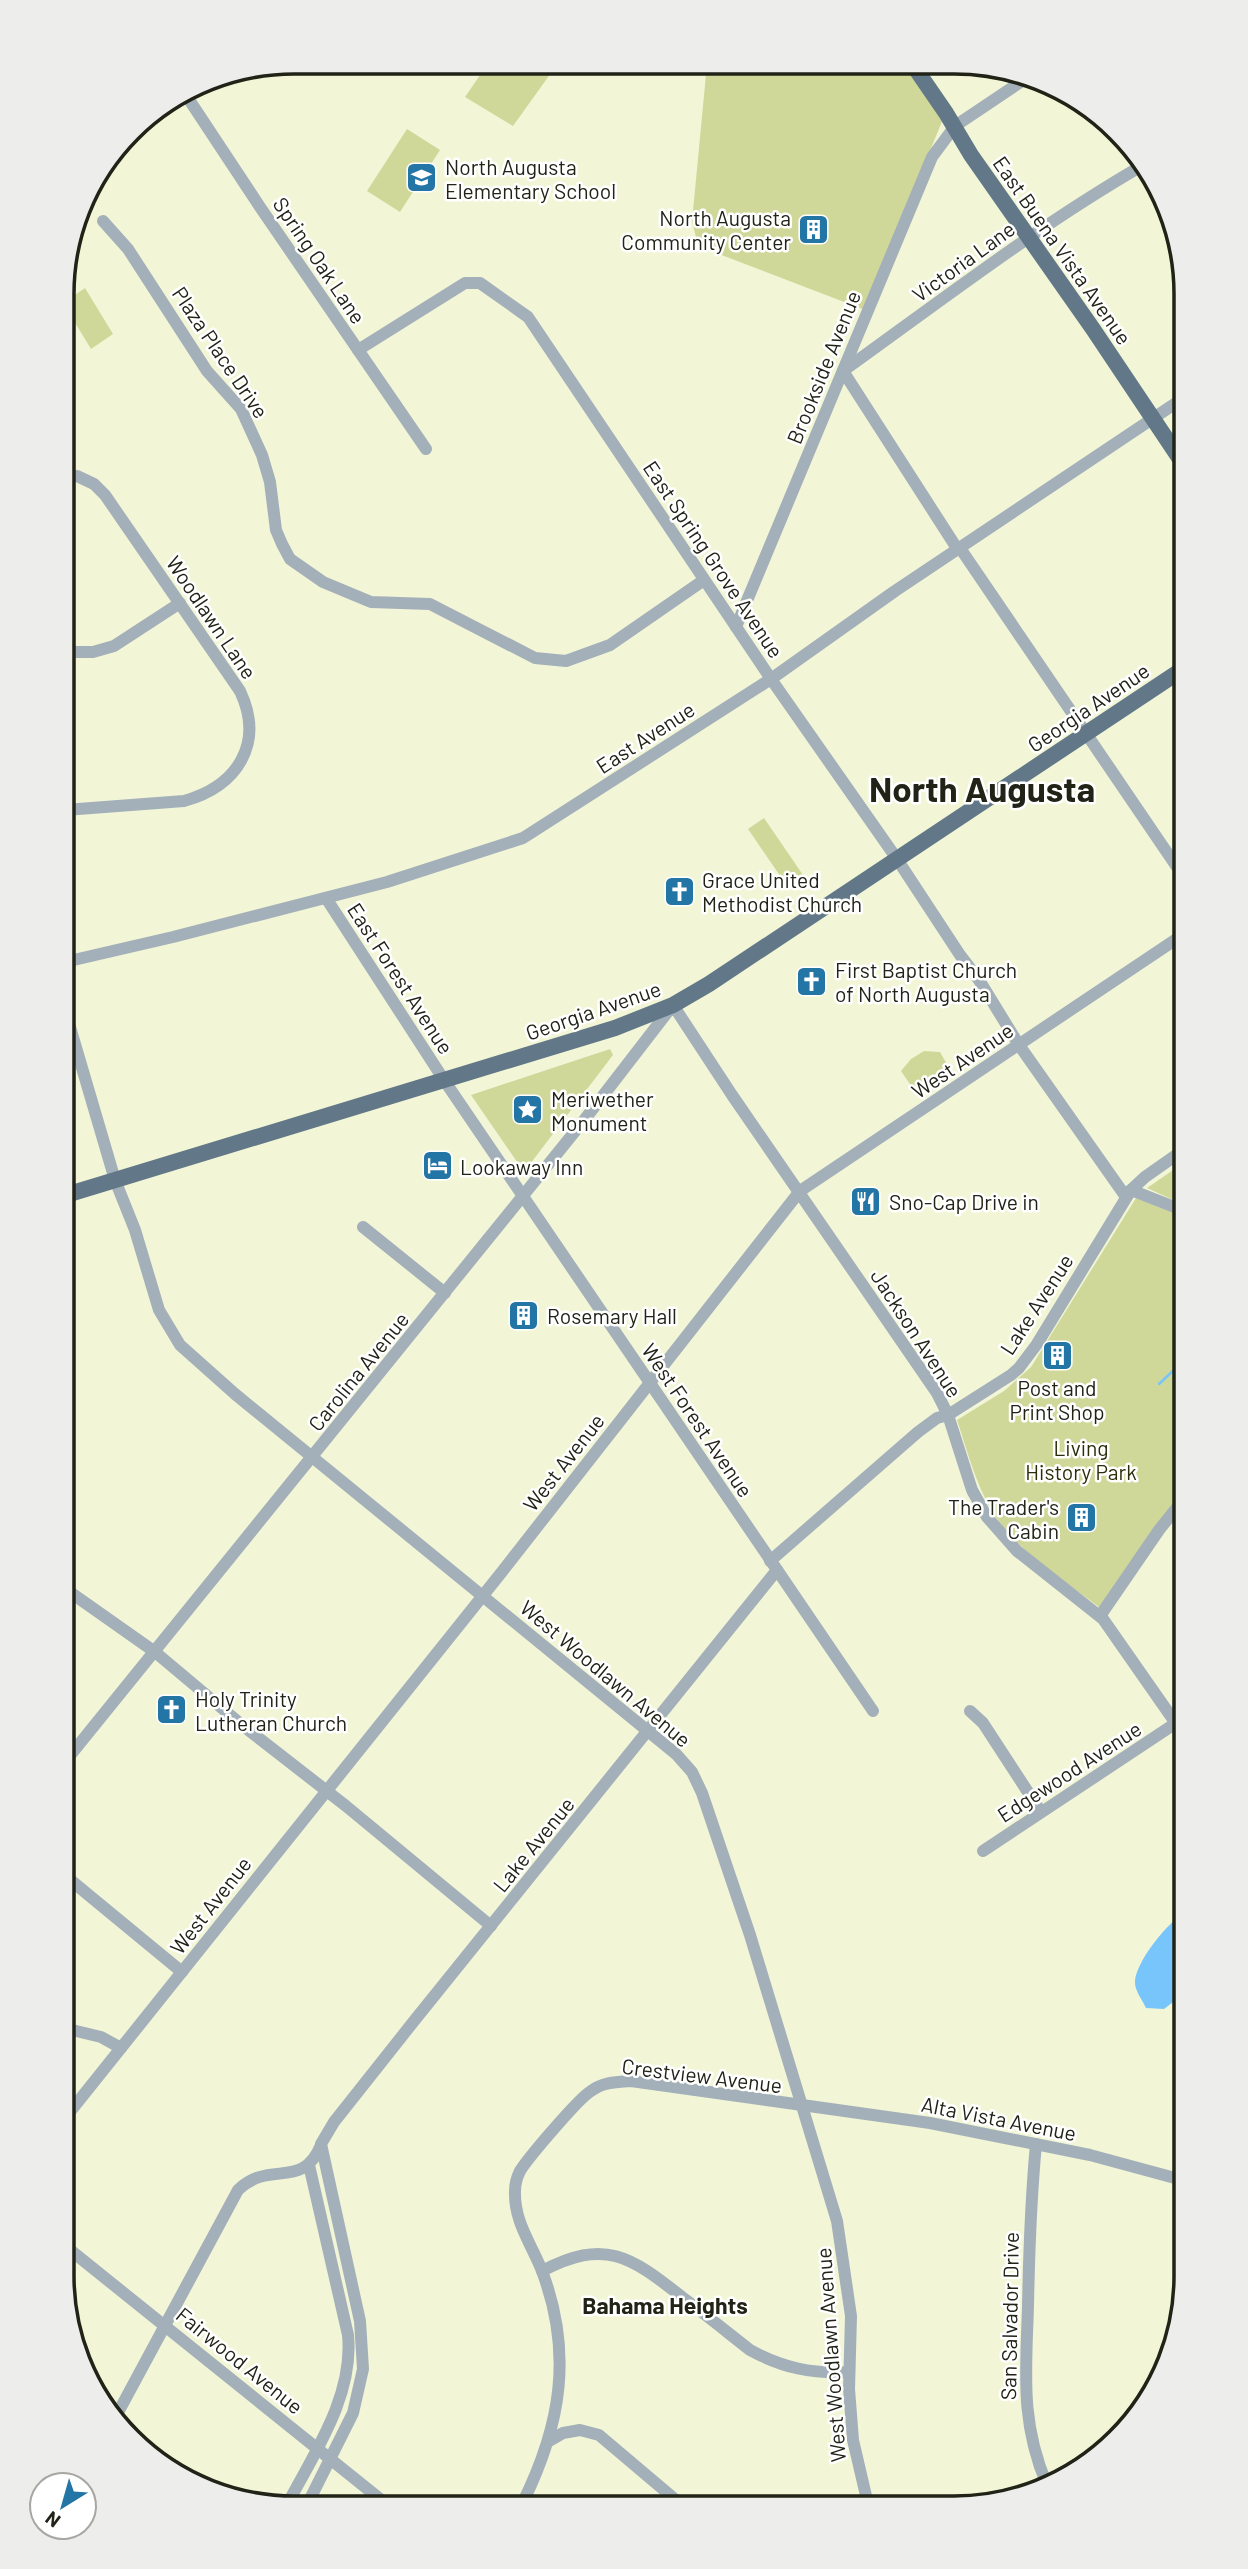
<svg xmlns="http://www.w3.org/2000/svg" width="1248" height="2569" font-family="Barlow,sans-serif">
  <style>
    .green { fill: #d0d899 }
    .water { fill: #77c5fb }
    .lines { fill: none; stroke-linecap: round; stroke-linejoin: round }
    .stream { stroke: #77c5fb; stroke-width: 2.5 }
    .minor { stroke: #a4b0b9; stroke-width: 12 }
    .major { stroke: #627888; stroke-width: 16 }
    .labels { text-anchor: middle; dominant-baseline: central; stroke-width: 5; stroke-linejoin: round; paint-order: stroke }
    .poi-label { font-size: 21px; fill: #212317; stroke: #fff; text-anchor: start }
    .street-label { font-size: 21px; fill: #212317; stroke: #fff }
    .park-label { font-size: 21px; fill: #2b2e09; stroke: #fff }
    .neighbourhood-label { font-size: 23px; font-weight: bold; fill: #212317; stroke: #fff }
    .town-label { font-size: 35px; font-weight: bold; fill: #212317; stroke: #fff }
    .rim { fill: none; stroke: #212317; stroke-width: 3.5 }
  </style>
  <rect width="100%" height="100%" fill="#f2f6d7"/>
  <g class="green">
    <polygon points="489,62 553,63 556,66 513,126 465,97"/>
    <polygon points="707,64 905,65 943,119 865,310 698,246 692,221"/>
    <polygon points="407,129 440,150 400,212 367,191"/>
    <polygon points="85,288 113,334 91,349 63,303"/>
    <polygon points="764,818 803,875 787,886 748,829"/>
    <polygon points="610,1049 613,1055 524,1172 471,1095"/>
    <polygon points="924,1051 940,1052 952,1073 918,1096 901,1071 911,1059"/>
    <polygon points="1182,1164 1182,1204 1147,1188"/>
    <path d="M1136,1198L1182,1216L1183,1492L1100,1608C1067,1582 1027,1558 1001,1524C978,1494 969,1456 957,1420L1004,1391L1031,1367Z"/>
  </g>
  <path class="water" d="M1185,1913V1993L1164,2009L1146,2008C1143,2001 1135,1991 1135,1983C1134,1964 1168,1921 1185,1913Z"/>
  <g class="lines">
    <polyline class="stream" points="1159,1384 1175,1369 1183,1371"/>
    <g class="minor">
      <polyline points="184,92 260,207 426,449"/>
      <polyline points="103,221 128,249 207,371 241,409 262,455 270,482 276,530 282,544 290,559 323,582 371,602 430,604 535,658 566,661 610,645 704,580"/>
      <polyline points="358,350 465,283 480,283 528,317 771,679 897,859 960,955 979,980 1019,1045 1126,1197"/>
      <polyline points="960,548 1181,873"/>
      <path d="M958,550L843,371C942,300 1039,225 1145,164"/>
      <polyline points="736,627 932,157 955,126 1025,79"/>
      <polyline points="64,652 93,652 114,646 180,603"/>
      <path d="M65,810L184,801C237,786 265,744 240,691L105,495L94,484L77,476"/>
      <polyline points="326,898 444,1080 873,1711"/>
      <polyline points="65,962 173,937 387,882 523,838 771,679 895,591 1179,401"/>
      <polyline points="65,1010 115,1180 135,1230 159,1310 180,1345 235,1394 676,1754 692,1772 702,1793 750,1935 837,2221 851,2316 849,2389 853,2440 867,2500"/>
      <polyline points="1131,1190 1182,1210"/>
      <polyline points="363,1227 445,1293"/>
      <polyline points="770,1561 918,1432 937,1418 948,1415 1011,1375 1019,1368 1037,1344 1131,1190 1145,1177 1182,1151"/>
      <polyline points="67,1590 155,1652 242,1725 346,1806 491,1926"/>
      <polyline points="1100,1616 1159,1530 1183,1500"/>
      <polyline points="970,1711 983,1723 1041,1812"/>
      <polyline points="68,1758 585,1119 673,1005 732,1095 937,1393 948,1415 972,1490 987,1517 1017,1551 1103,1619 1184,1735"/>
      <polyline points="983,1851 1176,1723"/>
      <polyline points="68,1878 182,1972"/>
      <polyline points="68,2029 101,2037 121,2048"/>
      <polyline points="69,2113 501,1573 800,1191 1181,936"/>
      <path d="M1036,2144C1031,2198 1029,2252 1028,2306C1026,2372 1020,2422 1047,2485"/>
      <polyline points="69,2249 385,2503"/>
      <path d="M542,2271C605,2238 630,2256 682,2297C705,2314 727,2332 750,2350C783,2368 812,2374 849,2372"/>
      <path d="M114,2420L238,2190C270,2159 302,2191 321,2145"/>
      <polyline points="549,2441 563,2433 580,2430 599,2435 677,2501"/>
      <path d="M523,2502C561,2425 573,2353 542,2271C531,2243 514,2222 515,2191C515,2184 517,2177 520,2171C528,2158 578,2099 591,2091C603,2082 617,2082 631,2081L930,2123L1090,2155L1186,2181"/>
      <path d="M288,2503C315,2452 354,2395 348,2335L309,2165"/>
      <polyline points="308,2503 353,2413 363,2369 360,2321 321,2144 334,2122 414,2021 777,1570"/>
    </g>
    <g class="major">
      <polyline points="913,65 946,113 971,155 1093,329 1180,459"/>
      <polyline points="66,1195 615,1028 673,1005 709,984 1180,671"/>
    </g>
  </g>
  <defs>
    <symbol id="school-square" viewBox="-11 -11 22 22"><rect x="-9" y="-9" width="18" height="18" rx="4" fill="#2375a6" stroke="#fff"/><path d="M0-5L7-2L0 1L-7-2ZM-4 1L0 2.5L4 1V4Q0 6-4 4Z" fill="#fff"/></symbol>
    <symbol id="building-square" viewBox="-11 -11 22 22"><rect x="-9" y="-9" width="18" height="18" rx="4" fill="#2375a6" stroke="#fff"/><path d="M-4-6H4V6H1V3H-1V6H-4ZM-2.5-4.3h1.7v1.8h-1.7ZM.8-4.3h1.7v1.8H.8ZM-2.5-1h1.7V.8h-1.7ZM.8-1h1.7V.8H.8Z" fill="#fff"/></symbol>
    <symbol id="church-square" viewBox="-11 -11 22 22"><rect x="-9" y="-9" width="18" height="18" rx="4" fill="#2375a6" stroke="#fff"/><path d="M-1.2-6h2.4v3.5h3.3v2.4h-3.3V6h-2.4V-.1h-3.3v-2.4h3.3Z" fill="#fff"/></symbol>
    <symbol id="sight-square" viewBox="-11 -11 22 22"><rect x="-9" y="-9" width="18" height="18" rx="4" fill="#2375a6" stroke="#fff"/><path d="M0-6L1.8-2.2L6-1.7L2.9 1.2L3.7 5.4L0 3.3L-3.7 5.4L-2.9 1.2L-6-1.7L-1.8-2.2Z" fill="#fff"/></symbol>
    <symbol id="hotel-square" viewBox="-11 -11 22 22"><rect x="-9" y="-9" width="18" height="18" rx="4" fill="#2375a6" stroke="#fff"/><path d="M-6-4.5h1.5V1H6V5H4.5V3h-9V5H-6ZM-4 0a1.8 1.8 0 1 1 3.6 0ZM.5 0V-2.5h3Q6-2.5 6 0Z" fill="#fff"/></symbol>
    <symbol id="restaurant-square" viewBox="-11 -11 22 22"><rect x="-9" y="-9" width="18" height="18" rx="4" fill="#2375a6" stroke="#fff"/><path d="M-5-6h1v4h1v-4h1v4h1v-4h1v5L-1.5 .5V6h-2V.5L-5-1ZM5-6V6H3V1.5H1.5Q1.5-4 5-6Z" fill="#fff"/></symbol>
  </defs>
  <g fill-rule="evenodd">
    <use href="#school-square" x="404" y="160" width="35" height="35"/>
    <use href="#building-square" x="796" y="212" width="35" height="35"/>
    <use href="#church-square" x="662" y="874" width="35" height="35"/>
    <use href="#church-square" x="794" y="964" width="35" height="35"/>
    <use href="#sight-square" x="510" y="1092" width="35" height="35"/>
    <use href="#hotel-square" x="420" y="1148" width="35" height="35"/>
    <use href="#restaurant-square" x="848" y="1184" width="35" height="35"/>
    <use href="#building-square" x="506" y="1298" width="35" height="35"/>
    <use href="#building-square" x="1040" y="1338" width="35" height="35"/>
    <use href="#building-square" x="1064" y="1500" width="35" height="35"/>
    <use href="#church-square" x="154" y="1692" width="35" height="35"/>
  </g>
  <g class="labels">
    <g class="poi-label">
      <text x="445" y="166">North Augusta<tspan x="445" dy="24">Elementary School</tspan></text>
      <text x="791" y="217" text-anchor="end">North Augusta<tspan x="791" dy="24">Community Center</tspan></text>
      <text x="702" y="879">Grace United<tspan x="702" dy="24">Methodist Church</tspan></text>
      <text x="835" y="969">First Baptist Church<tspan x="835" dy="24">of North Augusta</tspan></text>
      <text x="551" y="1098">Meriwether<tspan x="551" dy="24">Monument</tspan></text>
      <text x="460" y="1166">Lookaway Inn</text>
      <text x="889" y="1201">Sno-Cap Drive in</text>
      <text x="547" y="1315">Rosemary Hall</text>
      <text x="1057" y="1387" text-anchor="middle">Post and<tspan x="1057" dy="24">Print Shop</tspan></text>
      <text x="1059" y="1506" text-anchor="end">The Trader's<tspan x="1059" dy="24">Cabin</tspan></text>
      <text x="195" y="1698">Holy Trinity<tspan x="195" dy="24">Lutheran Church</tspan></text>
    </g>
    <g class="street-label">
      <text transform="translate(1063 250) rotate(55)">East Buena Vista Avenue</text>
      <text transform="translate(320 260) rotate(56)">Spring Oak Lane</text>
      <text transform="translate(963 261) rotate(-36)">Victoria Lane</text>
      <text transform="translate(221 352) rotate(56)">Plaza Place Drive</text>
      <text transform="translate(823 367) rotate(-68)">Brookside Avenue</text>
      <text transform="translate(714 559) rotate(56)">East Spring Grove Avenue</text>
      <text transform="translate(212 617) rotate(56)">Woodlawn Lane</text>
      <text transform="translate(1088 707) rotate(-34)">Georgia Avenue</text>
      <text transform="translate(645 737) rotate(-33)">East Avenue</text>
      <text transform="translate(401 978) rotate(57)">East Forest Avenue</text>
      <text transform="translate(593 1010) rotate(-19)">Georgia Avenue</text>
      <text transform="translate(962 1060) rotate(-34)">West Avenue</text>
      <text transform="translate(1036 1304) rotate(-57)">Lake Avenue</text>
      <text transform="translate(917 1333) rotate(57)">Jackson Avenue</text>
      <text transform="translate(358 1371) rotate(-51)">Carolina Avenue</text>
      <text transform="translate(698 1420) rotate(56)">West Forest Avenue</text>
      <text transform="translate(563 1462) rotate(-52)">West Avenue</text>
      <text transform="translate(606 1673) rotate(40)">West Woodlawn Avenue</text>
      <text transform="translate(1069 1771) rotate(-33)">Edgewood Avenue</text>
      <text transform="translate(533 1844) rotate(-51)">Lake Avenue</text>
      <text transform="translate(210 1905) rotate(-52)">West Avenue</text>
      <text transform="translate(702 2075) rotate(7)">Crestview Avenue</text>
      <text transform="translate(999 2118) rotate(11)">Alta Vista Avenue</text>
      <text transform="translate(1009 2316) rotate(-89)">San Salvador Drive</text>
      <text transform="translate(830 2355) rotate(-94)">West Woodlawn Avenue</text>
      <text transform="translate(240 2360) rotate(39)">Fairwood Avenue</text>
    </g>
    <g class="park-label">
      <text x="1081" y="1447">Living<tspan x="1081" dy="24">History Park</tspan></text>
    </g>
    <g class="neighbourhood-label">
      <text x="665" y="2305">Bahama Heights</text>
    </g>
    <g class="town-label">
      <text x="982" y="788">North Augusta</text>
    </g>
  </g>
  <path d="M0 0H1248V2569H0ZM294 74H954A220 220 0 0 1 1174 294V2276A220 220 0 0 1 954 2496H294A220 220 0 0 1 74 2276V294A220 220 0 0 1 294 74Z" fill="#ededec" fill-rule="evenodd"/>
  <path class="rim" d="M294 74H954A220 220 0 0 1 1174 294V2276A220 220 0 0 1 954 2496H294A220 220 0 0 1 74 2276V294A220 220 0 0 1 294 74Z"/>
  <g transform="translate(63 2506) rotate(217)"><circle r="33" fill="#ffffff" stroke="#a6a7a2" stroke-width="2"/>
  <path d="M0-5L12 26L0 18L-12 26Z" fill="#2375a6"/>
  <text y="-10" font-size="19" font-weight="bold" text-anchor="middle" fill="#212317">N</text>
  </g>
</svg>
